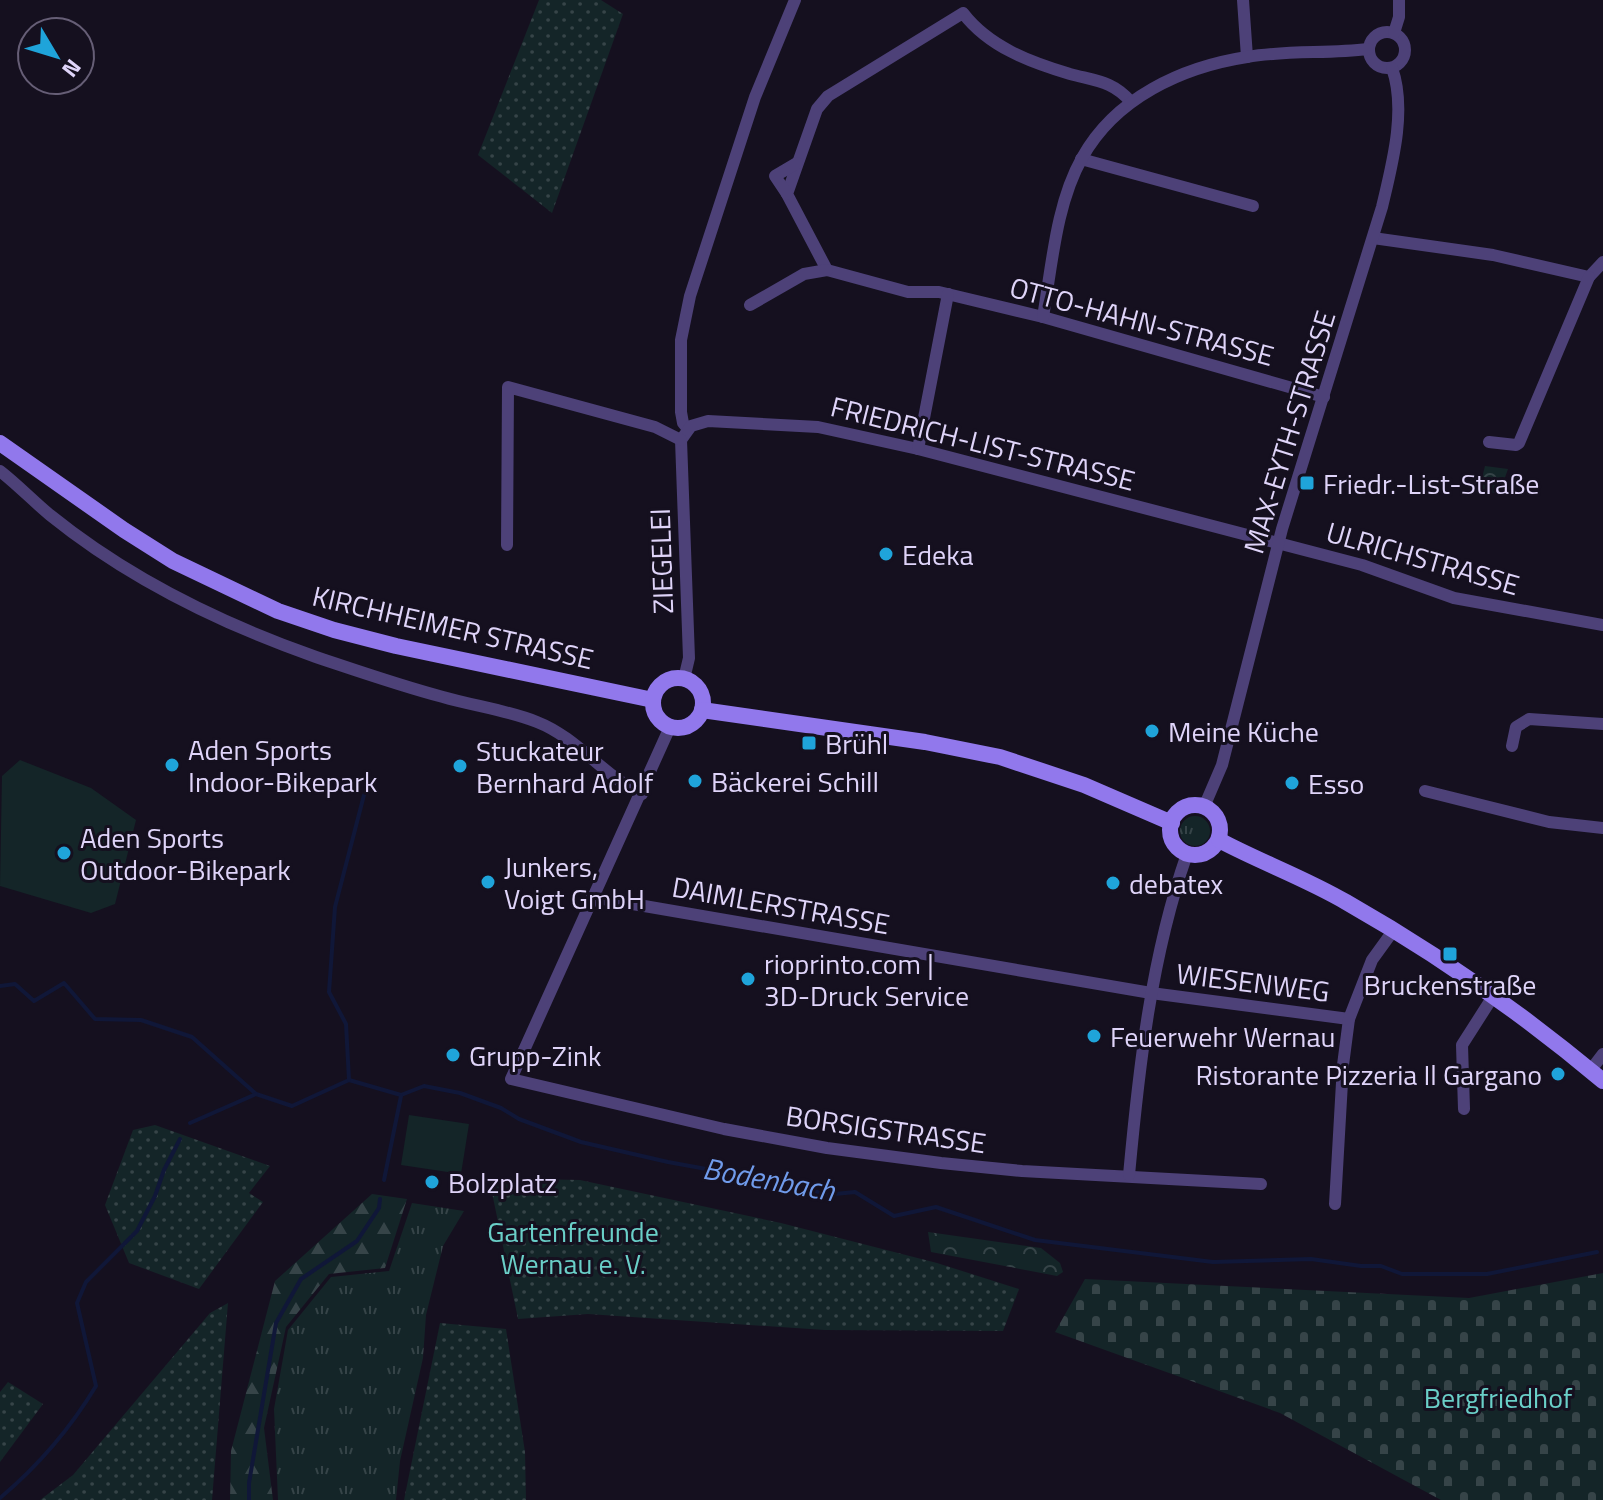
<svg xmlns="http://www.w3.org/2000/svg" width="1603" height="1500" font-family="'Titillium Web',sans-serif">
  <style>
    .grass { fill: url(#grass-tufts) }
    .forest { fill: url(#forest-firs) }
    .cemetery { fill: url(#cemetery-stones) }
    .park { fill: url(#park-crowns) }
    .garden { fill: url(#garden-dots) }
    .pitch { fill: #142528 }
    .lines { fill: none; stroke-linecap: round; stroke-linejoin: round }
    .stream { stroke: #101738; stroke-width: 4 }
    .minor { stroke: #4d4178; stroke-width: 12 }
    .secondary { stroke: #9178ec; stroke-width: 16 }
    .poi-dot { fill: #1fa4da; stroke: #15101f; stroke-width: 3 }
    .labels { text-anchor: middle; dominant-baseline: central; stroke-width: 6; stroke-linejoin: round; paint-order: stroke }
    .street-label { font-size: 28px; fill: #dfd4f9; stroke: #15101f }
    .poi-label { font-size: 28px; fill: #dfd4f9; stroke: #15101f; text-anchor: start }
    .park-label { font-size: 28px; fill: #6acfc8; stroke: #15101f }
    .water-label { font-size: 30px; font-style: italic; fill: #709beb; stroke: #15101f }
  </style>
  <defs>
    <pattern id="grass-tufts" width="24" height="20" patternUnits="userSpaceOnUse" patternTransform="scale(2)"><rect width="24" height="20" fill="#142528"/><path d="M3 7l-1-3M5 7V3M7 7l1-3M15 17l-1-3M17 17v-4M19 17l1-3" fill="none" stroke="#364448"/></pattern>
    <pattern id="forest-firs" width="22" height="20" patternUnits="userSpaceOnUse" patternTransform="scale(2)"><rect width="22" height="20" fill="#142528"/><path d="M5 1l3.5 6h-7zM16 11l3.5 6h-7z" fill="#364448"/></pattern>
    <pattern id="cemetery-stones" width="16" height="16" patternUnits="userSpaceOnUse" patternTransform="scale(2)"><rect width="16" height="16" fill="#142528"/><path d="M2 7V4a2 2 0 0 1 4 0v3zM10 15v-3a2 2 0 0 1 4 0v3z" fill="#364448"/></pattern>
    <pattern id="park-crowns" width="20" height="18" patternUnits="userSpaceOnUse" patternTransform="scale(2)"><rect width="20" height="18" fill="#142528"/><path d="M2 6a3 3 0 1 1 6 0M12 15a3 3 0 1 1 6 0" fill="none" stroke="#364448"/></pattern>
    <pattern id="garden-dots" width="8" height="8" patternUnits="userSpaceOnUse" patternTransform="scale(2)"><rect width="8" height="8" fill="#142528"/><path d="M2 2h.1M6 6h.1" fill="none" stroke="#364448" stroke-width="1.8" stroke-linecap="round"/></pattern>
  </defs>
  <rect width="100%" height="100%" fill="#15101f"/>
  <g class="grass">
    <circle cx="1195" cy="831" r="15"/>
    <polygon points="412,1203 464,1211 443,1246 426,1315 423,1358 400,1461 396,1500 278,1500 274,1409 288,1330 331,1277 389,1271"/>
  </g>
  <polygon class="forest" points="372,1194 407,1199 385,1268 329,1274 286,1327 264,1428 273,1500 230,1500 231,1451 275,1281"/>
  <polygon class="cemetery" points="1603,1273 1603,1500 1441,1500 1280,1413 1055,1332 1085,1279 1469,1298"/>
  <g class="park">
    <polygon points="1485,466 1508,469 1499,494 1479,490"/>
    <polygon points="928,1232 1041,1248 1060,1263 1063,1272 1057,1276 931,1252"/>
  </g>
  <g class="garden">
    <polygon points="539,0 601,0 623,14 552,213 478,155"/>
    <polygon points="155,1125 270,1166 249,1193 263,1202 199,1289 129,1263 105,1205 133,1130"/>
    <polygon points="489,1178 580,1180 781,1223 937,1263 1019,1289 1003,1331 825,1330 588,1314 518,1319"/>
    <polygon points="228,1303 212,1500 40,1500 73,1475 210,1313"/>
    <polygon points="440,1323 506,1329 525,1452 526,1500 404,1500"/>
    <polygon points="8,1382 43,1404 0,1462 0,1392"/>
  </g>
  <g class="pitch">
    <polygon points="20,760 91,788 136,820 115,904 91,913 0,886 2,776"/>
    <polygon points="409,1115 469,1124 461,1174 401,1165"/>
  </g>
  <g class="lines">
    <g class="stream">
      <polyline points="0,986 15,984 34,1001 64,983 95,1019 141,1020 192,1037 256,1094 292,1106 349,1080 401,1095 424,1086 460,1093 501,1108 519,1119 581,1142 668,1162 761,1179 783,1178 825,1195 855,1192 894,1216 936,1207 1035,1240 1213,1262 1311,1259 1361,1266 1381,1266 1402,1274 1487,1274 1597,1252"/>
      <polyline points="349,1080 346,1024 329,992 335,907 364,795"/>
      <polyline points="190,1123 256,1094"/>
      <polyline points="384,1180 401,1096"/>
      <path d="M0,1498C38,1466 70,1429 96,1386L77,1303L86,1282L137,1231L155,1196L164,1170L180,1139"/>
      <polyline points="249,1500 249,1483 276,1323 301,1279 357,1241 379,1208 380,1199"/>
    </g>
    <g class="minor">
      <polyline points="1243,0 1247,57"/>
      <circle cx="1387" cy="50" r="18"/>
      <polyline points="1394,33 1399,17 1399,0"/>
      <path d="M1131,102C1113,81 1096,81 1070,74C1030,62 989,47 963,13L828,96L817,109L787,194L827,270L908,292H939L1043,317L1324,397"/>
      <polyline points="1081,159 1253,206"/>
      <polyline points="787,194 775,176 797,163"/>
      <polyline points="1373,238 1493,255 1589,277 1603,262"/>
      <polyline points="750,305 804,274 827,270"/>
      <path d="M1043,317C1052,265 1056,204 1082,158C1115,98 1182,67 1247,57C1287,50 1328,54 1368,49"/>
      <polyline points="688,429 683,423 681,412 681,340 690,296 755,97 795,0"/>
      <polyline points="681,440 691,426 708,421 818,427 918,449 1362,565 1454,598 1603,625"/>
      <polyline points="681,440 689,658 684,679"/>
      <polyline points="1489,442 1516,445 1519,443 1589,277"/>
      <polyline points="918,449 948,294"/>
      <path d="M0,471C18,485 33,501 50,515C128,578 222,624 316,657C358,671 401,686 443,697C474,706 507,710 537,722C578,738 603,776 642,794"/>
      <polyline points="507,545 508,387 655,427 681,440"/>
      <polyline points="670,727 511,1079 724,1129 827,1148 941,1163 1022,1171 1261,1184"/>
      <polyline points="1512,746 1516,727 1529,719 1603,724"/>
      <polyline points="1425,791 1549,822 1603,828"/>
      <path d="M1204,807L1222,765L1282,529L1382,207C1392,165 1407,110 1392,68"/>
      <polyline points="592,897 1151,993 1349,1019"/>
      <polyline points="1590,1071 1603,1054"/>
      <polyline points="1464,1109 1462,1045 1492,998"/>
      <path d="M1129,1175C1139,1067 1151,957 1187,854"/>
      <polyline points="1335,1204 1343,1065 1349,1019 1372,960 1393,931"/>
    </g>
    <g class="secondary">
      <polyline points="0,443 124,530 173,561 278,611 334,630 396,646 653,700"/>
      <circle cx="678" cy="703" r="25"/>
      <polyline points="702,710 925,742 1000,757 1084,785 1172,823"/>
      <circle cx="1195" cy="830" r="25"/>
      <path d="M1219,840C1260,862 1305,878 1346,902C1436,953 1524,1015 1603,1081"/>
    </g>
  </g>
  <g class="poi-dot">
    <rect x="1299" y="475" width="16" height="16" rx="4"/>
    <circle cx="886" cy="554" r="8"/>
    <circle cx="1152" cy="731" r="8"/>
    <rect x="801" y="735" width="16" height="16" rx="4"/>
    <circle cx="172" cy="765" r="8"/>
    <circle cx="460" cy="766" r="8"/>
    <circle cx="695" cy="781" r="8"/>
    <circle cx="1292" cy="783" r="8"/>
    <circle cx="64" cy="853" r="8"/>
    <circle cx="488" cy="882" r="8"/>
    <circle cx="1113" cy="883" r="8"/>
    <rect x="1442" y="946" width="16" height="16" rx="4"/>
    <circle cx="748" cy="979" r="8"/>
    <circle cx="1094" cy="1036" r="8"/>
    <circle cx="453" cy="1055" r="8"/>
    <circle cx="1558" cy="1074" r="8"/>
    <circle cx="432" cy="1182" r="8"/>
  </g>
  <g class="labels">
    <g class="street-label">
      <text transform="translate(1142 321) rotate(15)">OTTO-HAHN-STRASSE</text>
      <text transform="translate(1289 432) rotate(-73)">MAX-EYTH-STRASSE</text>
      <text transform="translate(983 443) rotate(14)">FRIEDRICH-LIST-STRASSE</text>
      <text transform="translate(1423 558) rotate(16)">ULRICHSTRASSE</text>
      <text transform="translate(661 561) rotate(-92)">ZIEGELEI</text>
      <text transform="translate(453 627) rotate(13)">KIRCHHEIMER STRASSE</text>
      <text transform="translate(781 905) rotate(10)">DAIMLERSTRASSE</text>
      <text transform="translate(1253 982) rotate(7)">WIESENWEG</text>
      <text transform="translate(886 1129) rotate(8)">BORSIGSTRASSE</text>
    </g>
    <g class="poi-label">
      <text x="1323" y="483">Friedr.-List-Straße</text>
      <text x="902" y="554">Edeka</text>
      <text x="1168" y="731">Meine Küche</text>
      <text x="825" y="743">Brühl</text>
      <text x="188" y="749">Aden Sports<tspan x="188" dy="32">Indoor-Bikepark</tspan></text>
      <text x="476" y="750">Stuckateur<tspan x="476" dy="32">Bernhard Adolf</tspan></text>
      <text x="711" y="781">Bäckerei Schill</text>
      <text x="1308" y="783">Esso</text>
      <text x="80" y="837">Aden Sports<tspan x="80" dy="32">Outdoor-Bikepark</tspan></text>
      <text x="504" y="866">Junkers,<tspan x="504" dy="32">Voigt GmbH</tspan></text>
      <text x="1129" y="883">debatex</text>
      <text x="764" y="963">rioprinto.com |<tspan x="764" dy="32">3D-Druck Service</tspan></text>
      <text x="1450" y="984" text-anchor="middle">Bruckenstraße</text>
      <text x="1110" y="1036">Feuerwehr Wernau</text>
      <text x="469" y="1055">Grupp-Zink</text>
      <text x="1542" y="1074" text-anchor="end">Ristorante Pizzeria Il Gargano</text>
      <text x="448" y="1182">Bolzplatz</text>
    </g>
    <g class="park-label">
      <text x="573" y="1231">Gartenfreunde<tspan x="573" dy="32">Wernau e. V.</tspan></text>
      <text x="1498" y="1397">Bergfriedhof</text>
    </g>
    <g class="water-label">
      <text transform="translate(769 1179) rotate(10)">Bodenbach</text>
    </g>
  </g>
  <g transform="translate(56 56) rotate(128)"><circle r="38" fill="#15101f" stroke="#665e76" stroke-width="2"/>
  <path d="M0-6L14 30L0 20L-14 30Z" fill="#1fa4da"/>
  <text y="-12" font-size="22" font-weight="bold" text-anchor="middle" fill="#dfd4f9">N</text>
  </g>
</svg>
